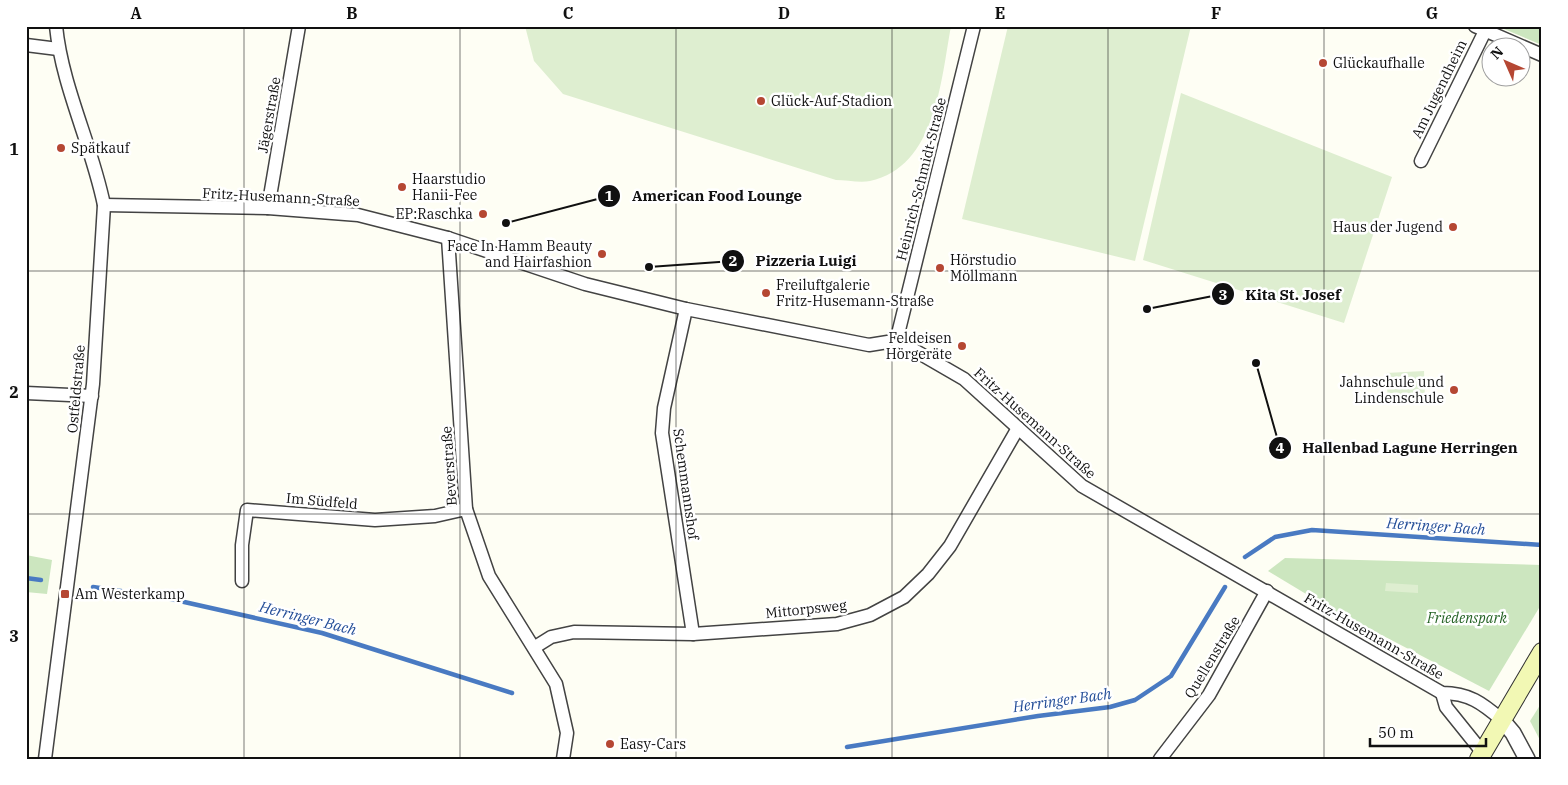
<svg xmlns="http://www.w3.org/2000/svg" width="1568" height="785" font-family="'IBM Plex Serif',serif">
  <style>
    .green { fill: #cce6bf }
    .pitch { fill: #deeed0 }
    .lines { fill: none; stroke-linecap: round; stroke-linejoin: round }
    .stream { stroke: #497ac2; stroke-width: 4.5 }
    .minor-casing { stroke: #434343; stroke-width: 15 }
    .tertiary-casing { stroke: #434343; stroke-width: 18 }
    .secondary-casing { stroke: #323232; stroke-width: 20 }
    .minor { stroke: #fff; stroke-width: 12 }
    .tertiary { stroke: #fff; stroke-width: 15 }
    .secondary { stroke: #f2f8b4; stroke-width: 18 }
    .grid { fill: none; stroke: #101010; stroke-width: 1; stroke-opacity: 0.55 }
    .poi-dot { fill: #b54733; stroke: #fff; stroke-width: 2 }
    .labels { text-anchor: middle; dominant-baseline: central; stroke-width: 5; stroke-linejoin: round; paint-order: stroke }
    .poi-label { font-size: 14px; fill: #101010; stroke: #fff; text-anchor: start }
    .street-label { font-size: 14px; fill: #101010; stroke: #fff }
    .park-label { font-size: 14px; font-style: italic; fill: #256325; stroke: #fff }
    .water-label { font-size: 15px; font-style: italic; fill: #234d98; stroke: #fff }
    .leader { fill: none; stroke: #101010; stroke-width: 2 }
    .callout-dot { fill: #101010; stroke: #fff; stroke-width: 2 }
    .mark-label { font-size: 15px; text-anchor: middle; font-weight: bold; fill: #fff }
    .callout-label { font-size: 15px; text-anchor: middle; font-weight: bold; fill: #101010; stroke: #fff; stroke-width: 5; stroke-linejoin: round; paint-order: stroke }
    .neatline { fill: none; stroke: #101010; stroke-width: 2 }
    .grid-label { font-size: 16px; text-anchor: middle; font-weight: bold; fill: #101010 }
  </style>
  <rect width="100%" height="100%" fill="#fefef4"/>
  <g class="green">
    <polygon points="1497,26 1542,26 1542,45"/>
    <polygon points="26,555 52,560 47,594 26,592"/>
    <polygon points="1285,558 1542,565 1542,603 1489,691 1326,606 1268,571"/>
    <polygon points="1542,702 1542,744 1530,721"/>
  </g>
  <g class="pitch">
    <path d="M525,26H951C941,80 936,167 870,181C860,183 846,180 836,180L563,94L534,61Z"/>
    <polygon points="1008,26 1191,26 1135,261 962,219"/>
    <polygon points="1181,93 1392,177 1344,323 1143,260"/>
    <polygon points="1424,371 1425,398 1388,400 1386,373"/>
    <polygon points="1386,583 1418,585 1418,593 1385,591"/>
  </g>
  <g class="lines">
    <g class="stream">
      <polyline points="1245,557 1275,537 1312,530 1542,545"/>
      <polyline points="26,578 41,580"/>
      <polyline points="93,587 162,597 322,633 512,693"/>
      <polyline points="847,747 1038,716 1110,707 1135,700 1171,676 1225,587"/>
    </g>
    <defs>
      <g id="minor">
        <polyline points="1475,26 1542,55"/>
        <polyline points="26,45 58,49"/>
        <polyline points="1421,161 1485,31"/>
        <polyline points="104,205 268,208 358,215 448,238 585,284 686,309 869,345 900,340"/>
        <polyline points="268,208 299,26"/>
        <polyline points="448,238 466,509 489,576 556,684 567,733 563,759"/>
        <polyline points="686,309 664,408 662,433 693,634"/>
        <path d="M900,340L907,346L964,379L1082,486L1442,693C1469,693 1482,703 1502,720"/>
        <polyline points="900,340 899,330 974,26"/>
        <polyline points="26,393 92,396"/>
        <polyline points="242,581 242,545 247,510 375,520 435,516 466,509"/>
        <polyline points="535,647 551,637 574,632 693,634 837,624 870,615 904,597 928,574 950,546 1018,428"/>
        <polyline points="1442,693 1446,707 1483,753"/>
        <path d="M45,759L93,384L104,205C92,145 62,87 56,26"/>
        <polyline points="1160,759 1209,695 1267,591"/>
      </g>
      <polyline id="tertiary" points="1502,720 1513,733 1527,759"/>
      <polyline id="secondary" points="1479,759 1542,652"/>
    </defs>
    <use href="#minor" class="minor-casing"/>
    <use href="#tertiary" class="tertiary-casing"/>
    <use href="#secondary" class="secondary-casing"/>
    <use href="#minor" class="minor"/>
    <use href="#tertiary" class="tertiary"/>
    <use href="#secondary" class="secondary"/>
  </g>
  <path class="grid" d="M244,26V759M460,26V759M676,26V759M892,26V759M1108,26V759M1324,26V759M26,271H1542M26,514H1542"/>
  <g class="poi-dot">
    <circle cx="1323" cy="63" r="5"/>
    <circle cx="761" cy="101" r="5"/>
    <circle cx="61" cy="148" r="5"/>
    <circle cx="402" cy="187" r="5"/>
    <circle cx="483" cy="214" r="5"/>
    <circle cx="1453" cy="227" r="5"/>
    <circle cx="602" cy="254" r="5"/>
    <circle cx="940" cy="268" r="5"/>
    <circle cx="766" cy="293" r="5"/>
    <circle cx="962" cy="346" r="5"/>
    <circle cx="1454" cy="390" r="5"/>
    <rect x="60" y="589" width="10" height="10" rx="2.5"/>
    <circle cx="610" cy="744" r="5"/>
  </g>
  <g class="labels">
    <g class="poi-label">
      <text x="1333" y="63">Glückaufhalle</text>
      <text x="771" y="101">Glück-Auf-Stadion</text>
      <text x="71" y="148">Spätkauf</text>
      <text x="412" y="179">Haarstudio<tspan x="412" dy="16">Hanii-Fee</tspan></text>
      <text x="473" y="214" text-anchor="end">EP:Raschka</text>
      <text x="1443" y="227" text-anchor="end">Haus der Jugend</text>
      <text x="592" y="246" text-anchor="end">Face In Hamm Beauty<tspan x="592" dy="16">and Hairfashion</tspan></text>
      <text x="950" y="260">Hörstudio<tspan x="950" dy="16">Möllmann</tspan></text>
      <text x="776" y="285">Freiluftgalerie<tspan x="776" dy="16">Fritz-Husemann-Straße</tspan></text>
      <text x="952" y="338" text-anchor="end">Feldeisen<tspan x="952" dy="16">Hörgeräte</tspan></text>
      <text x="1444" y="382" text-anchor="end">Jahnschule und<tspan x="1444" dy="16">Lindenschule</tspan></text>
      <text x="75" y="594">Am Westerkamp</text>
      <text x="620" y="744">Easy-Cars</text>
    </g>
    <g class="street-label">
      <text transform="translate(1439 89) rotate(-64)">Am Jugendheim</text>
      <text transform="translate(269 115) rotate(-80)">Jägerstraße</text>
      <text transform="translate(921 179) rotate(-76)">Heinrich-Schmidt-Straße</text>
      <text transform="translate(281 197) rotate(3)">Fritz-Husemann-Straße</text>
      <text transform="translate(76 389) rotate(-85)">Ostfeldstraße</text>
      <text transform="translate(1035 423) rotate(42)">Fritz-Husemann-Straße</text>
      <text transform="translate(449 466) rotate(-94)">Beverstraße</text>
      <text transform="translate(686 484) rotate(82)">Schemmannshof</text>
      <text transform="translate(322 501) rotate(5)">Im Südfeld</text>
      <text transform="translate(806 609) rotate(-6)">Mittorpsweg</text>
      <text transform="translate(1374 636) rotate(30)">Fritz-Husemann-Straße</text>
      <text transform="translate(1212 657) rotate(-59)">Quellenstraße</text>
    </g>
    <g class="park-label">
      <text x="1467" y="618">Friedenspark</text>
    </g>
    <g class="water-label">
      <text transform="translate(1436 526) rotate(4)">Herringer Bach</text>
      <text transform="translate(308 618) rotate(14)">Herringer Bach</text>
      <text transform="translate(1062 700) rotate(-8)">Herringer Bach</text>
    </g>
  </g>
  <path class="leader" d="M506 223L609 196M649 267L733 261M1147 309L1223 294M1256 363L1280 448"/>
  <g class="callout-dot">
    <circle cx="506" cy="223" r="5"/>
    <circle cx="649" cy="267" r="5"/>
    <circle cx="1147" cy="309" r="5"/>
    <circle cx="1256" cy="363" r="5"/>
    <circle cx="609" cy="196" r="12"/>
    <circle cx="733" cy="261" r="12"/>
    <circle cx="1223" cy="294" r="12"/>
    <circle cx="1280" cy="448" r="12"/>
  </g>
  <g class="mark-label">
    <text x="609" y="201">1</text>
    <text x="733" y="266">2</text>
    <text x="1223" y="300">3</text>
    <text x="1280" y="453">4</text>
  </g>
  <g class="callout-label">
    <text x="717" y="201">American Food Lounge</text>
    <text x="806" y="266">Pizzeria Luigi</text>
    <text x="1293" y="300">Kita St. Josef</text>
    <text x="1410" y="453">Hallenbad Lagune Herringen</text>
  </g>
  <rect width="1568" height="785" fill="none" stroke="#ffffff" stroke-width="55"/>
  <g transform="translate(1506 62) rotate(315)"><circle r="24" fill="#ffffff" stroke="#9f9f9f"/>
  <path d="M0-4L9 19L0 12L-9 19Z" fill="#b54733"/>
  <text y="-8" font-size="14" font-weight="bold" text-anchor="middle" fill="#101010">N</text>
  </g>
  <path d="M1370 738v8h116v-8" fill="none" stroke="#101010" stroke-width="2.5"/>
  <text x="1378" y="738" font-size="15" fill="#101010" stroke="#ffffff" stroke-width="4" paint-order="stroke">50 m</text>
  <rect x="28" y="28" width="1512" height="730" class="neatline"/>
  <g class="grid-label">
    <text x="136" y="19">A</text>
    <text x="352" y="19">B</text>
    <text x="568" y="19">C</text>
    <text x="784" y="19">D</text>
    <text x="1000" y="19">E</text>
    <text x="1216" y="19">F</text>
    <text x="1432" y="19">G</text>
    <text x="14" y="155">1</text>
    <text x="14" y="398">2</text>
    <text x="14" y="642">3</text>
  </g>
</svg>
